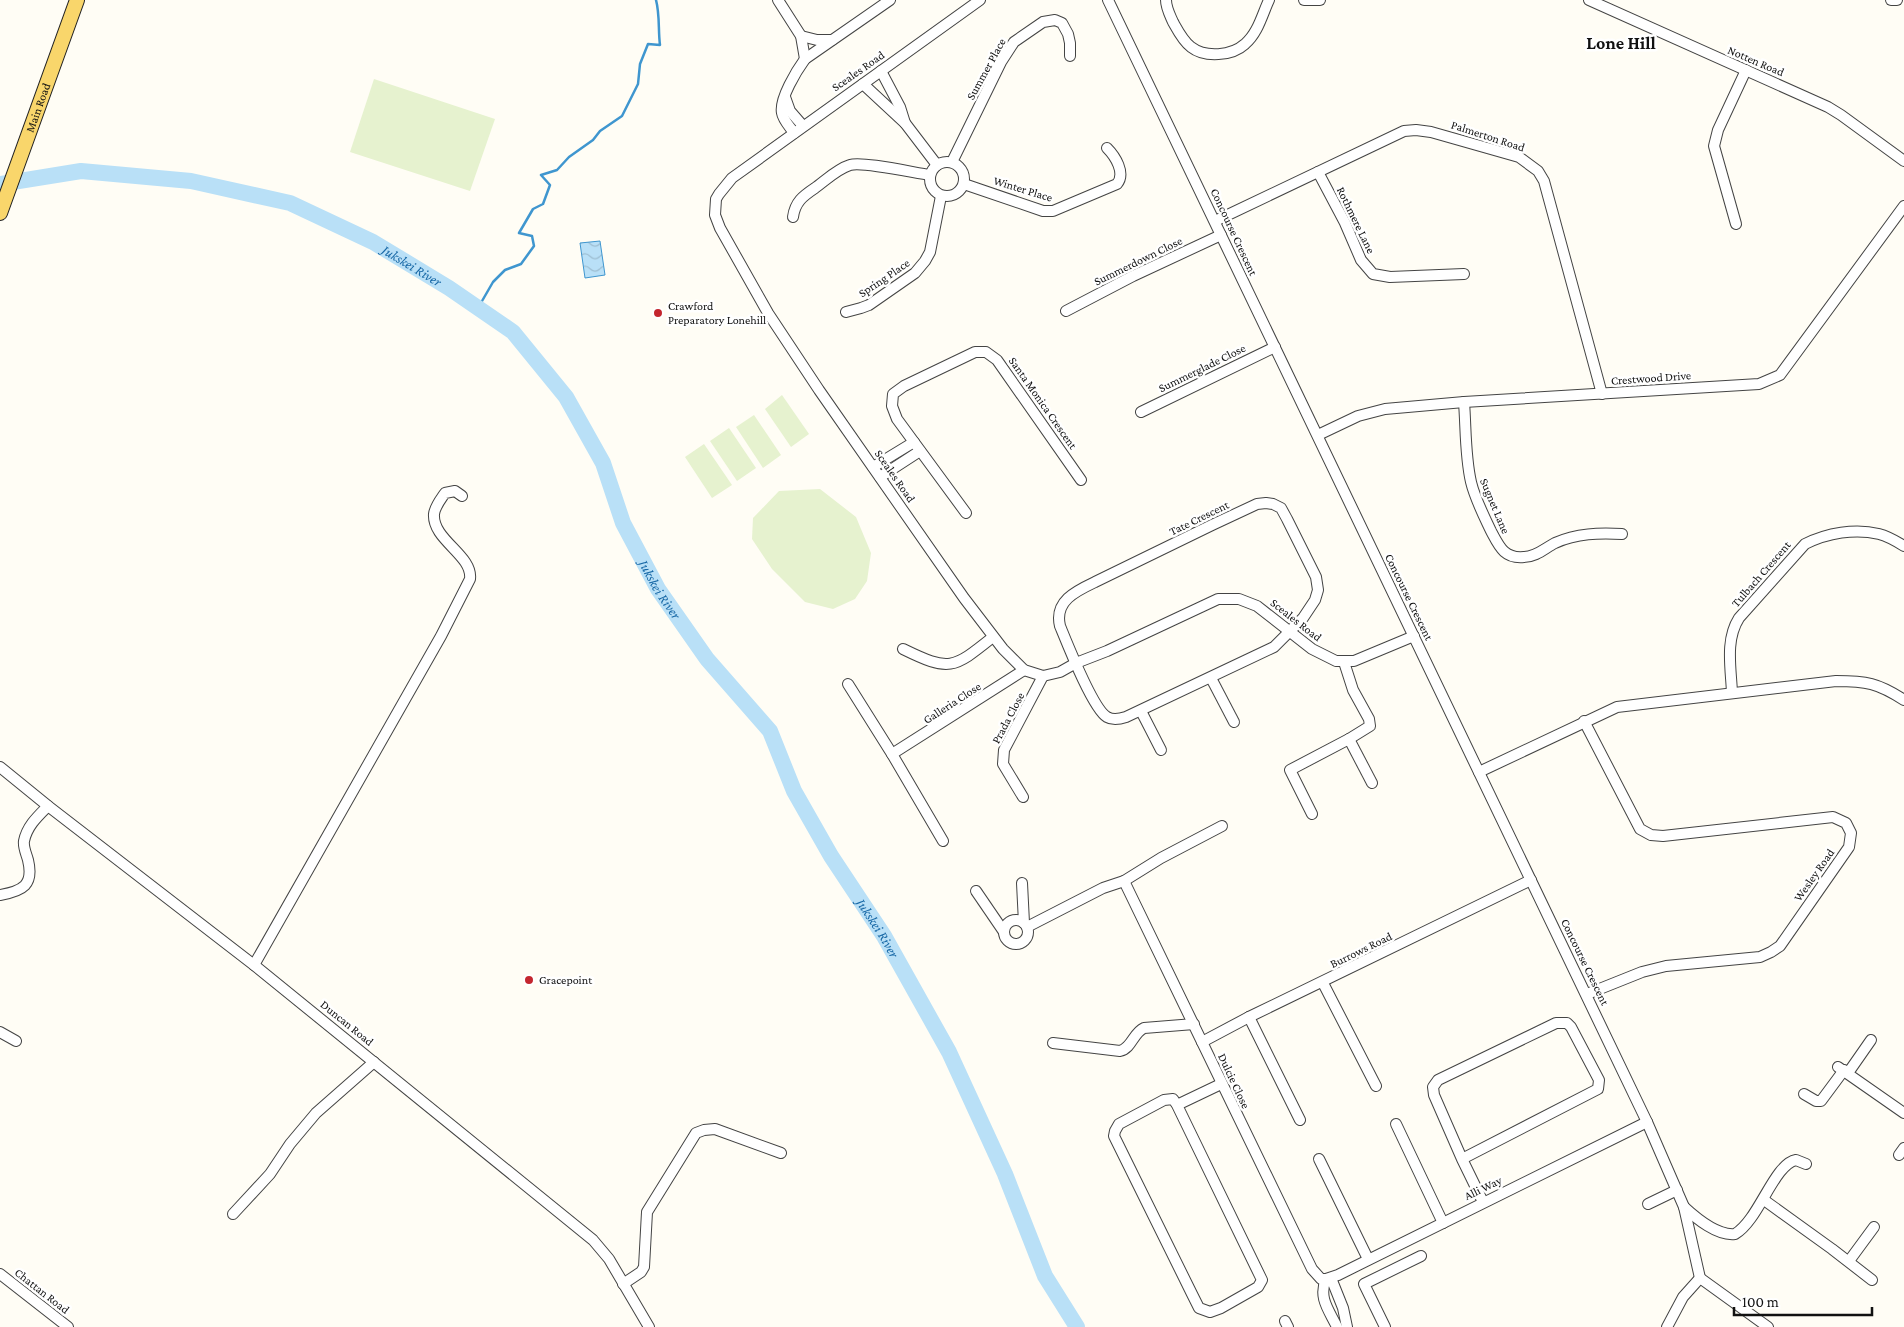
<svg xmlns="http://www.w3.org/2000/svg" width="1904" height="1327" font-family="'Crimson Pro',serif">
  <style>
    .pitch { fill: #e6f2cf }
    .water { fill: url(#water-waves); stroke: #3f96cf }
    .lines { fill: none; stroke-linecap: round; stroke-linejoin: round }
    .stream { stroke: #3f96cf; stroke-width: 2.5 }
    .river { stroke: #b9e0f7; stroke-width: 16 }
    .minor-casing { stroke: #444; stroke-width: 12 }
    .major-casing { stroke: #222; stroke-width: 16 }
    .minor { stroke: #fff; stroke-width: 10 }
    .major { stroke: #f9d66b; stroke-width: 14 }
    .poi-dot { fill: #c4262e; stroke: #fff; stroke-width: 2 }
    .labels { text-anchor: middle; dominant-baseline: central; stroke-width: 5; stroke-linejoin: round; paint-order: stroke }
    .street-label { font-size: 12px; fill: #111; stroke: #fff }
    .poi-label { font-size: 12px; fill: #111; stroke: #fff; text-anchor: start }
    .water-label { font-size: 14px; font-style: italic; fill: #1768a6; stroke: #fff }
    .district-label { font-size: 18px; font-weight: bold; fill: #111; stroke: #fff }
  </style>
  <defs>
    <pattern id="water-waves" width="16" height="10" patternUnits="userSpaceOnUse" patternTransform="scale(1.25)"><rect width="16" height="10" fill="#b9e0f7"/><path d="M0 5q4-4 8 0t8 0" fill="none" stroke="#9ebfd3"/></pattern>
  </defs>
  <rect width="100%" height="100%" fill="#fffdf5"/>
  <g class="pitch">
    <polygon points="374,79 495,119 470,191 350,152"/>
    <polygon points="782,395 809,434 791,447 765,409"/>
    <polygon points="754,415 781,455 763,468 736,427"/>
    <polygon points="729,428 756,468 737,481 710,441"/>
    <polygon points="704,444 732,485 712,498 685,457"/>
    <polygon points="820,489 856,517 871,553 867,581 855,599 833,609 805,602 772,569 752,539 753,518 779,491"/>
  </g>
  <polygon class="water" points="600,241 605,275 585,278 580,243"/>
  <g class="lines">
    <path class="stream" d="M478,308L493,282L505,270L521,264L534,246L532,236L519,233L533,209L543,204L550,185L541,175L557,170L569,157L593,140L600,131L622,116L638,84L640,64L648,44L660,45C658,30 660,15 656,0"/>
    <path class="river" id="s1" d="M0,184L81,171L191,181L290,203L373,242L449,288L513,332L566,397L603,463L623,523L658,589L707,659L770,731L794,791L831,856L884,936L949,1052L1005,1174L1045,1276L1077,1327"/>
    <defs>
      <g id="minor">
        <polyline points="778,0 801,36 805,59"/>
        <polyline points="980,0 732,178 719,194 716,199 715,215 720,228 768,313 819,390 964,598 1003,649 1024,670 1043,676 1060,672 1076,663 1107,651 1218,599 1239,599 1257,606 1312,649 1336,661 1354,661 1414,636"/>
        <polyline points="1108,0 1647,1122 1684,1207 1700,1278"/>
        <path d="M1166,0C1166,8 1170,15 1173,22C1178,31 1183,41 1191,47C1205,58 1232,56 1245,44C1258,33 1262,15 1269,0"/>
        <polyline points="1304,0 1320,0"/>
        <polyline points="1589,0 1828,107 1841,115 1904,161"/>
        <polyline points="1891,0 1897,0"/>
        <polyline points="801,36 817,40 832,40"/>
        <polyline points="881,71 900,107 905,123"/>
        <polyline points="863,84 905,123 937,165"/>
        <polyline points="785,97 790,111 803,126"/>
        <path d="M794,133C790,127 783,120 782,113C779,99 797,70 805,59L890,0"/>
        <circle cx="947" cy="179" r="17"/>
        <polyline points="952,162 1001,62 1014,42 1043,22 1055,20 1062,23 1068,34 1070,43 1070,56"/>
        <polyline points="1318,172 1345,223 1361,260 1373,274 1390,277 1464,274"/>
        <path d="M964,184L1043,211H1053L1117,184C1126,173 1115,156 1107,148"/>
        <path d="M793,217C795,202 803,196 815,188C826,180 837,169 850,165C862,161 915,173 930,175"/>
        <polyline points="1215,221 1404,131 1416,130 1431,132 1519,157 1538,171 1544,181 1602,394"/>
        <polyline points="1736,224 1714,146 1718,130 1746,70"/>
        <polyline points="1066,311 1133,276 1221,235"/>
        <polyline points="846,312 861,308 869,305 915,273 925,261 930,252 941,196"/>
        <path d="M1464,402C1466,428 1465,456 1471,482C1475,499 1484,516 1491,531C1499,546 1504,559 1524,557C1536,557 1545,548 1555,543C1577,533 1599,533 1622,534"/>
        <polyline points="1141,412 1275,347"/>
        <polyline points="1318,435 1358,416 1385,409 1464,402 1759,384 1780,375 1904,206"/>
        <polyline points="873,467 914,442"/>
        <polyline points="880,477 920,451"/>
        <path d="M1266,503L1273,504L1281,508L1287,519L1316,577L1318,590L1315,600L1303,618L1274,647L1126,717C1120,719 1112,720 1107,717C1093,709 1067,643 1060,626C1054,601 1076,591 1095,582L1212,525L1257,504Z"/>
        <polyline points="966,513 897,419 892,406 893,394 904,386 975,352 986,352 997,360 1081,480"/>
        <path d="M903,649C950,672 953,669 993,637"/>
        <polyline points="1211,678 1234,722"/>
        <polyline points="848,684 892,754 943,841"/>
        <path d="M1732,693C1731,668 1725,640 1739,618L1805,544C1827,533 1855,528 1879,534C1887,536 1896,541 1904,546"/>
        <polyline points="1141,711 1161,750"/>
        <polyline points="1584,721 1640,829 1651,835 1663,836 1833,817 1846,823 1851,833 1849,847 1780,946 1771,952 1760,957 1666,966 1642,972 1587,994"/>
        <polyline points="1349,739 1372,783"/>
        <polyline points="892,754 1024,670"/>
        <polyline points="0,767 48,806 254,965 593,1240 609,1259 649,1327"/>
        <path d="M1479,772L1617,707L1836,681C1866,681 1878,683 1904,700"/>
        <polyline points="1023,797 1003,764 1004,750 1043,676"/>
        <polyline points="1312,814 1290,770 1349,739 1370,726 1369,719 1353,690 1344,662"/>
        <polyline points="1124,881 1312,1269 1321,1279 1326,1279 1338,1275 1647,1122"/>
        <polyline points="1022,883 1024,923"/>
        <polyline points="976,891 1004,932"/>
        <path d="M0,895C23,891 34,885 28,860C26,853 23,847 24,841C27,826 38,816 48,806"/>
        <circle cx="1016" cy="932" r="12"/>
        <polyline points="1027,927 1103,888 1124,881 1161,858 1222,826"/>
        <path d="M254,965L441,636L470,579C473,555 432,540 434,514C435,506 441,499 445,493L455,491L462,496"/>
        <polyline points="1323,983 1376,1086"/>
        <polyline points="1249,1017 1300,1120"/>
        <polyline points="0,1032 16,1041"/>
        <polyline points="1202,1042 1249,1017 1531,880"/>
        <path d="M1053,1043L1120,1051C1132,1048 1133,1033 1144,1028L1194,1024"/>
        <polyline points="1838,1067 1904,1113"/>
        <polyline points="1848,1073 1871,1040"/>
        <polyline points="1804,1094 1816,1101 1821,1101 1844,1070"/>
        <polyline points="1177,1105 1262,1280 1258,1287 1221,1308 1210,1312 1199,1308 1192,1294 1114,1136 1115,1131 1119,1124 1164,1100 1173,1099 1177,1105 1221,1084"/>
        <polyline points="1396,1124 1443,1223"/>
        <polyline points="1899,1155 1904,1148"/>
        <polyline points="1319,1159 1368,1259"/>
        <polyline points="1462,1159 1598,1089 1599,1080 1571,1027 1567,1023 1556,1023 1438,1080 1433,1087 1434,1095 1462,1159 1483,1202"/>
        <polyline points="1764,1200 1832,1249 1872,1280"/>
        <polyline points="1648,1204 1677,1190"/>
        <path d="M1684,1207C1697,1219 1717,1236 1735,1234C1759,1220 1774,1164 1796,1160L1806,1164"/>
        <polyline points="233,1214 270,1174 290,1144 316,1113 374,1062"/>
        <polyline points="1849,1261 1874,1227"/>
        <polyline points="0,1274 68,1327"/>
        <polyline points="1331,1278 1343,1308 1347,1327"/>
        <path d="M1326,1279C1318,1298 1329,1310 1337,1327"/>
        <polyline points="623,1284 641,1272 644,1267 647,1212 696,1133 704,1130 715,1129 781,1153"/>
        <polyline points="1285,1321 1288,1327"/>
        <polyline points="1385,1327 1364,1284 1421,1256"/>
        <polyline points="1667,1327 1683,1297 1700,1278 1768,1327"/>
      </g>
      <g id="major">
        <path id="s2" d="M0,213L77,0"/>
      </g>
    </defs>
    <use href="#minor" class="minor-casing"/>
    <use href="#major" class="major-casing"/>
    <use href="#minor" class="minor"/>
    <use href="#major" class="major"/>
  </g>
  <g class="poi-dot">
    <circle cx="658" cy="313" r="5"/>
    <circle cx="529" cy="980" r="5"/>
  </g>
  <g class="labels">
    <g class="street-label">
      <text transform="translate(1756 61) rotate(23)">Notten Road</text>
      <text transform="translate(986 69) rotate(-61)">Summer Place</text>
      <text transform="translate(858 71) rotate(-35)">Sceales Road</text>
      <text stroke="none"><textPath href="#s2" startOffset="112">Main Road</textPath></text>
      <text transform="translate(1488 136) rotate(18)">Palmerton Road</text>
      <text transform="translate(1023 189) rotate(17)">Winter Place</text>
      <text transform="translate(1356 220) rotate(64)">Rothmere Lane</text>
      <text transform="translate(1234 232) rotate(65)">Concourse Crescent</text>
      <text transform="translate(1138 261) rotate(-26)">Summerdown Close</text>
      <text transform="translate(884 278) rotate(-34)">Spring Place</text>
      <text transform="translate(1202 368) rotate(-26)">Summerglade Close</text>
      <text transform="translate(1651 378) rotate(-4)">Crestwood Drive</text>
      <text transform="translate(1043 403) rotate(55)">Santa Monica Crescent</text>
      <text transform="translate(895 476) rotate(55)">Sceales Road</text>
      <text transform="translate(1495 506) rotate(67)">Sugnet Lane</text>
      <text transform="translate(1199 518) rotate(-26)">Tate Crescent</text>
      <text transform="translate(1761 574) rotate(-49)">Tulbach Crescent</text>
      <text transform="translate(1409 597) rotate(64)">Concourse Crescent</text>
      <text transform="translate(1296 620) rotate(38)">Sceales Road</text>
      <text transform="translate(952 703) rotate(-33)">Galleria Close</text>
      <text transform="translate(1008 718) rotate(-62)">Prada Close</text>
      <text transform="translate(1814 875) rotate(-55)">Wesley Road</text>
      <text transform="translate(1361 950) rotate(-26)">Burrows Road</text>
      <text transform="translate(1585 962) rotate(64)">Concourse Crescent</text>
      <text transform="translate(347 1023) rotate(39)">Duncan Road</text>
      <text transform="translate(1234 1081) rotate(65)">Dulcie Close</text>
      <text transform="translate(1483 1188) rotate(-26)">Alli Way</text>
      <text transform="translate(42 1291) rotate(38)">Chattan Road</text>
    </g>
    <g class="poi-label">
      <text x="668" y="306">Crawford<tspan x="668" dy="14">Preparatory Lonehill</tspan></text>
      <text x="539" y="980">Gracepoint</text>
    </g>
    <g class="water-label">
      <text stroke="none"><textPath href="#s1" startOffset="431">Jukskei River</textPath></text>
      <text stroke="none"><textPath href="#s1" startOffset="851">Jukskei River</textPath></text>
      <text stroke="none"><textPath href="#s1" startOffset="1256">Jukskei River</textPath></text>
    </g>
    <g class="district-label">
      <text x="1621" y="43">Lone Hill</text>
    </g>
  </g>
  <path d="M1734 1307v8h138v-8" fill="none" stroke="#111111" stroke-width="2.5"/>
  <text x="1742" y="1307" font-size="15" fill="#111111" stroke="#ffffff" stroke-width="4" paint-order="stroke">100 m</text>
</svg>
